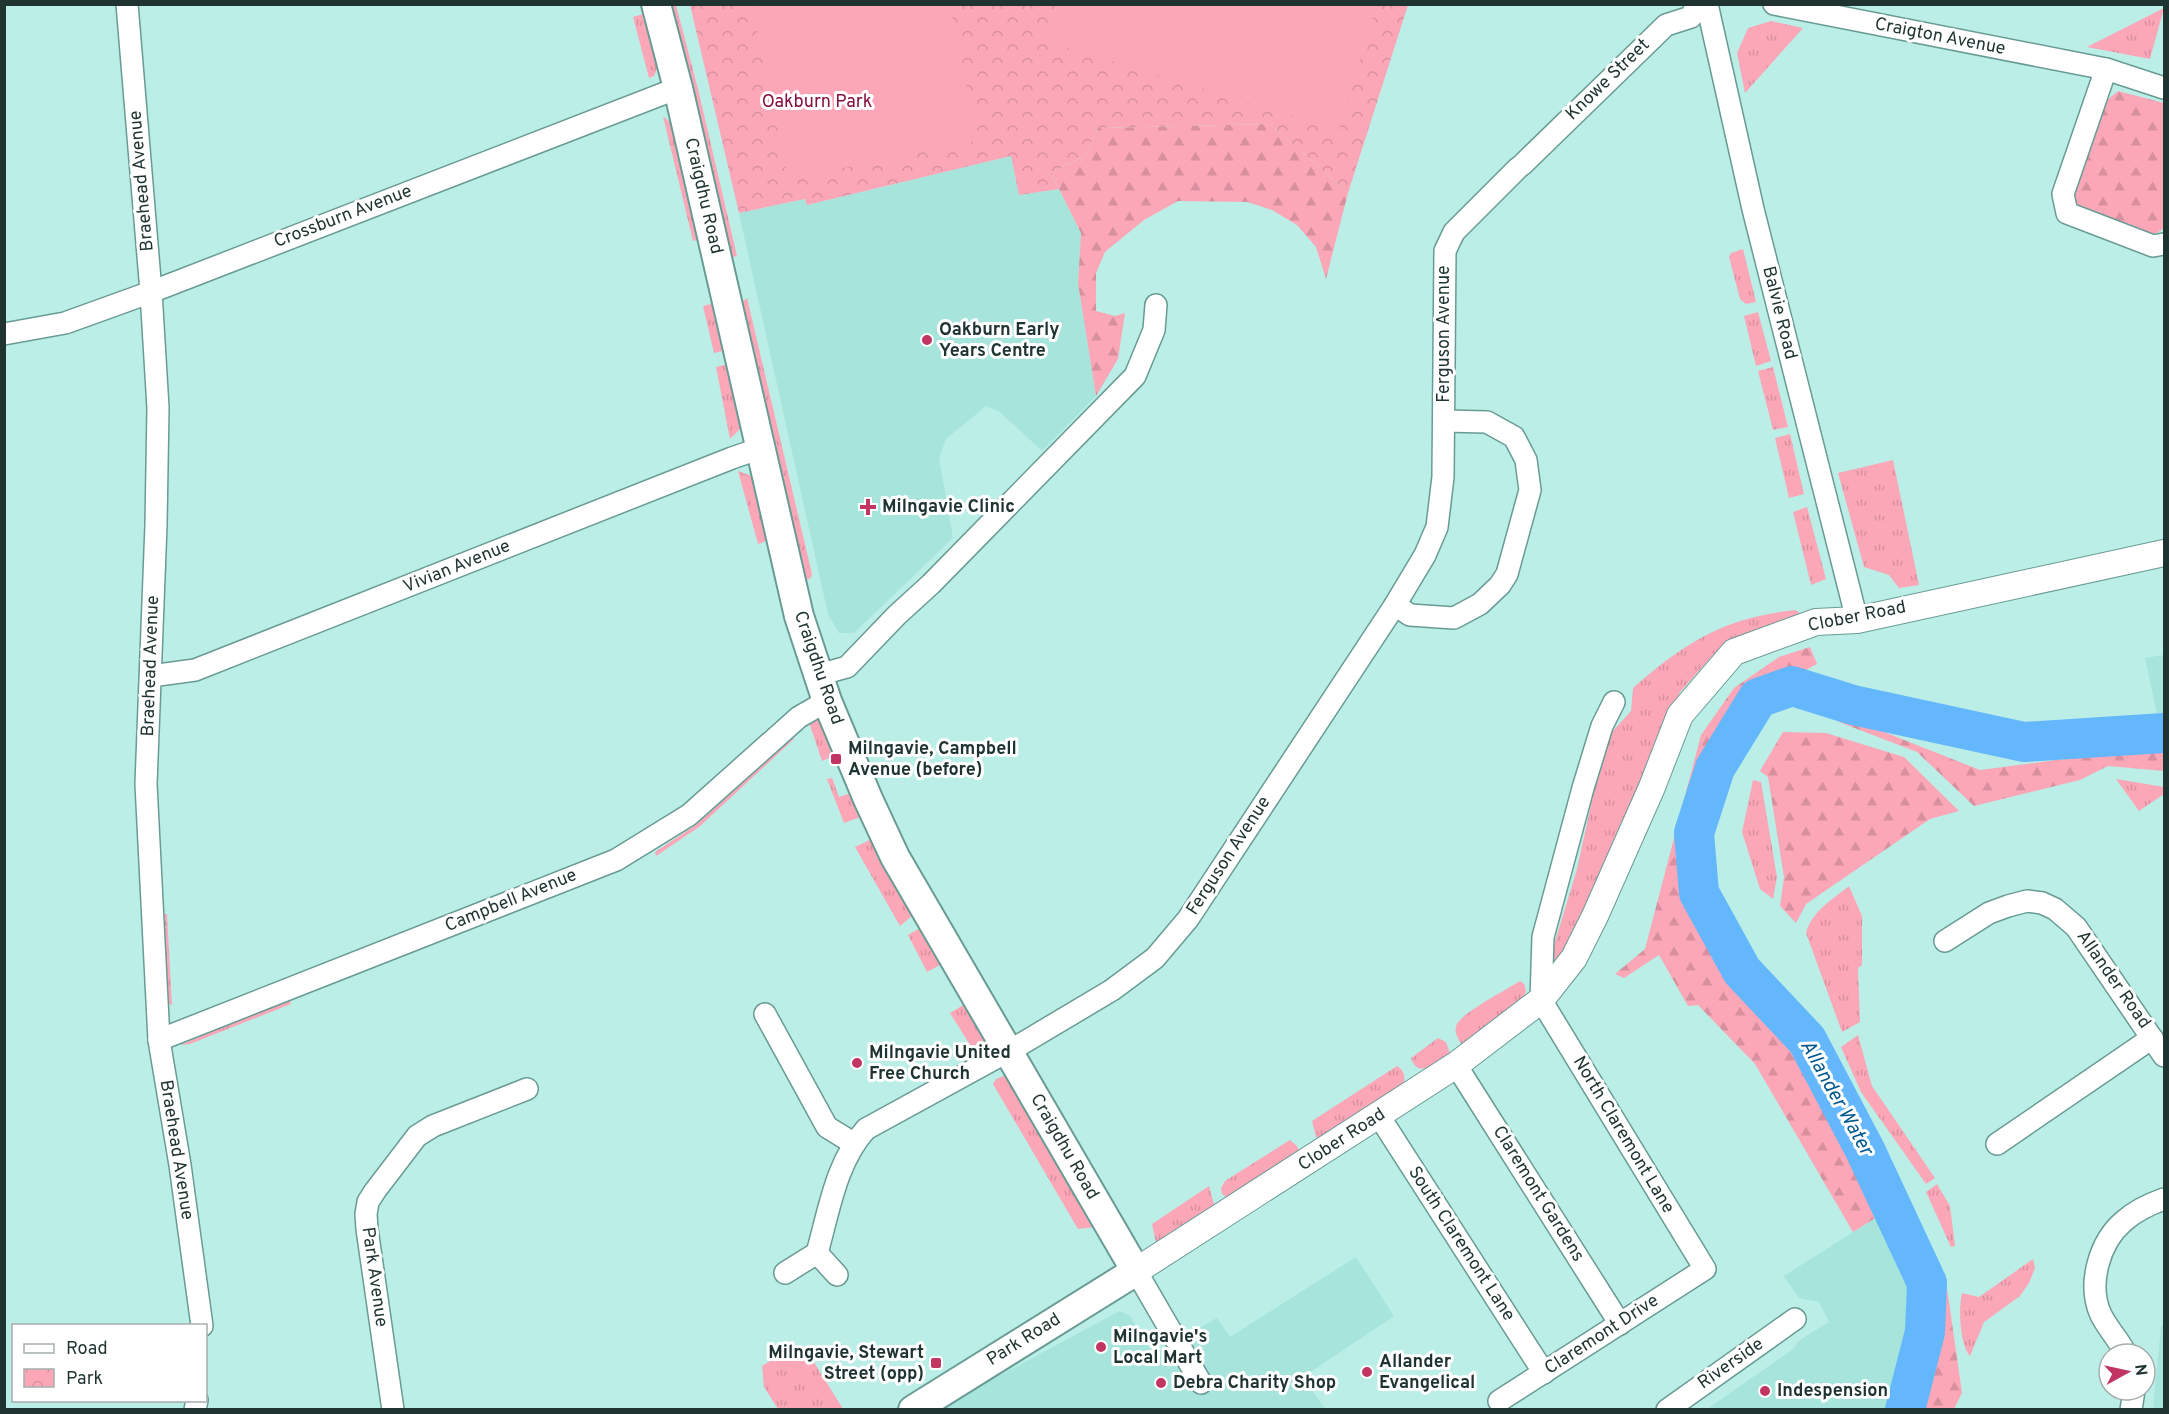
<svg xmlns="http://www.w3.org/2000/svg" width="2169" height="1414" font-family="Overpass,sans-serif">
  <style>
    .built { fill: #a6e4dc }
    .grass { fill: url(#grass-tufts) }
    .forest { fill: url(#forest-firs) }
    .park { fill: url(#park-crowns) }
    .pitch { fill: #fca7b8 }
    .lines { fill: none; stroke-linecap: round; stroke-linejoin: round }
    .river { stroke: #64b7fc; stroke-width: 40 }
    .minor-casing { stroke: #699b95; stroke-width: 24 }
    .tertiary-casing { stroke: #699b95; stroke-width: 28 }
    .secondary-casing { stroke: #699b95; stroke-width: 32 }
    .minor { stroke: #fff; stroke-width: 21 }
    .tertiary { stroke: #fff; stroke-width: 26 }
    .secondary { stroke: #fff; stroke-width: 28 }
    .poi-dot { fill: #c23562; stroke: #fff; stroke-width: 2 }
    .labels { text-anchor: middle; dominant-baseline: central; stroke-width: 6; stroke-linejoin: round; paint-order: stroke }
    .street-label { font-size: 18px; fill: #1f3431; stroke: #fff }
    .park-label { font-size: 18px; fill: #87103d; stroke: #fff }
    .poi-label { font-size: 18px; font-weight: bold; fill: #1f3431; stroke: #fff; text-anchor: start }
    .water-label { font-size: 20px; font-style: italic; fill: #00588f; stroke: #fff }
  </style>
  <defs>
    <pattern id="grass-tufts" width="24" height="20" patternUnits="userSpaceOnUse" patternTransform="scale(1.5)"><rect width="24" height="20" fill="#fca7b8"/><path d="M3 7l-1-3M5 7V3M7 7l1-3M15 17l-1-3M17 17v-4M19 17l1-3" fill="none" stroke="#d8909f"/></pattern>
    <pattern id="forest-firs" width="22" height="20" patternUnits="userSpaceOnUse" patternTransform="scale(1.5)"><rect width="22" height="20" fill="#fca7b8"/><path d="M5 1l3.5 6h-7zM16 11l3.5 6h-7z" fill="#d8909f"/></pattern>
    <pattern id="park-crowns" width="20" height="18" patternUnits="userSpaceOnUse" patternTransform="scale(1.5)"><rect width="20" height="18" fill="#fca7b8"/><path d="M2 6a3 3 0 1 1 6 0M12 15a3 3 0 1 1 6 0" fill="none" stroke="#d8909f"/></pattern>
  </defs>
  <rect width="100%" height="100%" fill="#baeee7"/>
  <g class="built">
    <polygon points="1011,156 1019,195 1059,189 1081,233 1078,283 1096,396 1042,451 1000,412 986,406 946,439 939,458 953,538 854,633 839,633 828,614 739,213 806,199 808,205"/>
    <polygon points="2164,655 2164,722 2159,723 2145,658"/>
    <polygon points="1888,1213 1902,1254 1913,1319 1897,1401 1891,1409 1706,1410 1792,1350 1800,1340 1829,1322 1819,1302 1799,1298 1784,1276 1877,1217"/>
    <polygon points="1356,1257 1394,1316 1303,1377 1325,1409 935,1410 1120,1311 1130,1316 1153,1355 1217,1318 1230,1337"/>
    <polygon points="2164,1325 2164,1409 2153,1409 2161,1327"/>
  </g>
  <g class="grass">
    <polygon points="667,5 676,5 698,89 737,256 729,258"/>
    <polygon points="2164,8 2150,59 2087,47"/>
    <polygon points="643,14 647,18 658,66 654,76 649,78 633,17"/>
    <polygon points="1771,21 1803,28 1745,93 1737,53 1748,28"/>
    <polygon points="663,116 673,125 700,239 693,241"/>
    <polygon points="1743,249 1756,302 1746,304 1740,299 1729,257 1731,253"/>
    <polygon points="747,298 812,574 811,578 801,582 741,303"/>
    <polygon points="715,303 727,350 714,353 703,306"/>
    <polygon points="1758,312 1771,361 1756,366 1744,316"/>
    <polygon points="729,364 741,417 740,429 730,439 716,367"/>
    <polygon points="1773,367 1788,427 1773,430 1758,371"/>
    <polygon points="1790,434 1804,494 1789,498 1775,438"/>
    <polygon points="1893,460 1919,585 1899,588 1889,575 1864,567 1838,473"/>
    <polygon points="738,471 749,475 758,482 769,540 758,544"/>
    <polygon points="1807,507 1826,579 1811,585 1793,512"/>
    <path d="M1796,610L1800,614L1756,630L1714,654L1680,692L1569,948L1545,975L1577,869L1599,768L1611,733L1631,711L1633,688C1685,642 1726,617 1796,610Z"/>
    <polygon points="816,718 822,722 837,755 822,761 809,722"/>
    <polygon points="793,737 794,739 699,827 656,856 655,852 696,825"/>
    <polygon points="832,778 839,797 854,792 863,816 844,823 827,779"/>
    <polygon points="2116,779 2164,787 2164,794 2139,811"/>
    <polygon points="1753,780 1761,782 1777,877 1773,899 1760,889 1742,832"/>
    <polygon points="872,839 913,915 900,926 855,847"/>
    <path d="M1849,886L1862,916V965L1858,968L1860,1022L1842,1032L1806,933C1811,912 1833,899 1849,886Z"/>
    <polygon points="163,914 167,914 172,1005 168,1004 167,1000"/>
    <polygon points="920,928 940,965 927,972 908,935"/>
    <path d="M1520,981L1524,984L1526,991L1520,1007L1462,1045C1458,1039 1453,1031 1457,1024C1463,1012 1508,989 1520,981Z"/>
    <polygon points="289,999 291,1004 190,1044 180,1045"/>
    <polygon points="965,1004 986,1040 972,1048 950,1013"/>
    <polygon points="1858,1035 1872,1086 1935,1178 1926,1184 1861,1092 1841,1047"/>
    <path d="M1438,1038L1446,1042L1450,1054C1437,1062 1418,1080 1411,1058Z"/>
    <path d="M1397,1066C1404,1070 1406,1077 1403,1085L1320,1137H1316L1312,1121Z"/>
    <polygon points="1006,1075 1094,1227 1078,1229 993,1084 996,1079"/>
    <polygon points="1290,1140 1297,1146 1300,1152 1226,1197 1222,1194 1221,1188 1225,1181"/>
    <polygon points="1937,1184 1950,1206 1955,1246 1951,1247 1926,1192"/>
    <polygon points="1209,1186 1215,1208 1156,1243 1152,1224"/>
    <path d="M2033,1259L2035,1268L2029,1283L2020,1296L1984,1322L1970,1356C1960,1346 1958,1307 1962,1293L1979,1297Z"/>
    <polygon points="792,1347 807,1351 843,1409 778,1409 764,1387 762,1366"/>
  </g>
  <g class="forest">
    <polygon points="2118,91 2164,103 2164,228 2157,233 2146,236 2074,206 2071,197 2106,101"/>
    <polygon points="1270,124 1348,193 1326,279 1316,247 1297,225 1272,210 1247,202 1178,201 1144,220 1105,252 1096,273 1096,311 1115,316 1125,313 1118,359 1096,396 1078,283 1081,233 1059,189 1050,173 1085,156 1098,128"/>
    <polygon points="1810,647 1817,664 1795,676 1753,692 1708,762 1683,855 1696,920 1737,977 1790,1041 1888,1213 1877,1217 1853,1232 1755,1064 1698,1005 1688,1006 1659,955 1624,978 1615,974 1645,949 1701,735 1734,688 1779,657"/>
    <polygon points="1831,711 1980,770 2164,746 2164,771 2108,766 2080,780 1974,806 1917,752 1839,722"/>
    <polygon points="1783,732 1826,733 1904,757 1959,811 1930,819 1806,904 1796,923 1780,906 1784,877 1768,777 1760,771"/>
    <polygon points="1947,1288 1962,1393 1954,1409 1912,1409 1918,1402"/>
  </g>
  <polygon class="park" points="690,5 1408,5 1348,193 1270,124 1098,128 1085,156 1050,173 1059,189 1019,195 1011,156 807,205 805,199 739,213"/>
  <g class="pitch">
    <polygon points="752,5 950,5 978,141 788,179"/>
    <polygon points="1056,5 1056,4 1377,5 1339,130 1045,41"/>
  </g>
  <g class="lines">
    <polyline class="river" points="1905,1410 1925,1332 1927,1283 1865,1150 1807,1040 1742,971 1699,893 1694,833 1715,768 1758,698 1792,686 1853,705 2024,742 2164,733"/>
    <defs>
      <g id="minor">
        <polyline points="127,4 151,292 158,408 156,525 146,784 159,1040 180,1165 202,1326"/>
        <polyline points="1707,4 1753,209 1857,620"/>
        <polyline points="1774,4 2106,69 2164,88"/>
        <polyline points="2106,69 2063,194 2067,213 2153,246 2164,244"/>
        <polyline points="1522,165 1666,25 1691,17 1697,4"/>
        <polyline points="4,334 65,323 151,292 678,88"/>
        <polyline points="1395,605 1410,615 1454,618 1480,604 1500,585 1507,574 1530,490 1526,460 1514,437 1487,422 1444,421"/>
        <polyline points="818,675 847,667 897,615 931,584 1135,376 1154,330 1156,305"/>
        <polyline points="151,676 195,670 732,458 761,448"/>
        <polyline points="1945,941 1989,913 2008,906 2027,901 2042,903 2055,909 2076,927 2164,1056"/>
        <polyline points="765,1014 827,1127 853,1143"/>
        <polyline points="159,1040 616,860 689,815 799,717 827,701"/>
        <polyline points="1456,1065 1620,1324"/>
        <polyline points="1379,1116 1544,1373"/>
        <polyline points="1997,1144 2152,1038"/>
        <polyline points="817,1253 837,1275"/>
        <polyline points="1136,1271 1201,1383"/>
        <path d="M785,1273L817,1253C829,1211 836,1162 866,1129L1023,1043L1112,990L1155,958L1188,919L1395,605L1425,555L1437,527L1443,477L1445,251L1454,232L1518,168"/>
        <path d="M2126,1354C2119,1340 2108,1329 2101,1315C2087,1285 2099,1242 2124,1221C2135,1211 2150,1204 2164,1199"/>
        <polyline points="1499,1401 1705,1269 1541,1000 1543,937 1583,788 1602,726 1614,702"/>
        <polyline points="195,1410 197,1400"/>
        <polyline points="393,1410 367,1229 366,1214 368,1202 375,1191 417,1136 433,1126 527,1089"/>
        <polyline points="1667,1410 1795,1319"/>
        <polyline points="2131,1410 2134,1390"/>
      </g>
      <polyline id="tertiary" points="1136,1271 1456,1065 1541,1000 1574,958 1595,916 1652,787 1680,715 1734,652 1816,622 1857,620 2164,553"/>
      <polyline id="secondary" points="656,4 678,88 799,616 827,701 868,799 895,857 1136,1271 913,1410"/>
    </defs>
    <use href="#minor" class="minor-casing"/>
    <use href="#tertiary" class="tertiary-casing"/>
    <use href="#secondary" class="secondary-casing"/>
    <use href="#minor" class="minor"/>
    <use href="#tertiary" class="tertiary"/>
    <use href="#secondary" class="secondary"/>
  </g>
  <g class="poi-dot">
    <circle cx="927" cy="340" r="6"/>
    <path d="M865 498h6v6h6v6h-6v6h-6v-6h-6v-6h6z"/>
    <rect x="830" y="753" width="12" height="12" rx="3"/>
    <circle cx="857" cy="1063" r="6"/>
    <circle cx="1101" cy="1347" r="6"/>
    <rect x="930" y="1357" width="12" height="12" rx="3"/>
    <circle cx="1367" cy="1372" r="6"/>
    <circle cx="1161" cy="1383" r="6"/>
    <circle cx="1765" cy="1391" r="6"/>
  </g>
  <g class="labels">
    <g class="street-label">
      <text transform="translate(1940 37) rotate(11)">Craigton Avenue</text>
      <text transform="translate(1608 80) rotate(-44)">Knowe Street</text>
      <text transform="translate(142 181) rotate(-95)">Braehead Avenue</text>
      <text transform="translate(703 196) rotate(77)">Craigdhu Road</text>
      <text transform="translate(343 217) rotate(-21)">Crossburn Avenue</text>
      <text transform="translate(1779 313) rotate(76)">Balvie Road</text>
      <text transform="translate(1444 334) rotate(-90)">Ferguson Avenue</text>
      <text transform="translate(457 567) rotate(-22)">Vivian Avenue</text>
      <text transform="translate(1857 617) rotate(-11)">Clober Road</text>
      <text transform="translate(151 666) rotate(-88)">Braehead Avenue</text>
      <text transform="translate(818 668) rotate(71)">Craigdhu Road</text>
      <text transform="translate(1229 856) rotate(-57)">Ferguson Avenue</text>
      <text transform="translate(511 901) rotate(-22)">Campbell Avenue</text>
      <text transform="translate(2113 980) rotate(55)">Allander Road</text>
      <text transform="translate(1623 1135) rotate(59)">North Claremont Lane</text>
      <text transform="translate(1342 1140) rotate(-33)">Clober Road</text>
      <text transform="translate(1064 1147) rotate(60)">Craigdhu Road</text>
      <text transform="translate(176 1150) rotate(81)">Braehead Avenue</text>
      <text transform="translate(1538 1194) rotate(58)">Claremont Gardens</text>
      <text transform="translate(1461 1244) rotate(57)">South Claremont Lane</text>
      <text transform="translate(374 1277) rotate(82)">Park Avenue</text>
      <text transform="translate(1602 1335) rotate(-33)">Claremont Drive</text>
      <text transform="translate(1024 1340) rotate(-32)">Park Road</text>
      <text transform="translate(1731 1364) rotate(-35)">Riverside</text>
    </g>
    <g class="park-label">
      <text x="817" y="102">Oakburn Park</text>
    </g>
    <g class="poi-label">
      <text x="939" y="330">Oakburn Early<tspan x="939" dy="21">Years Centre</tspan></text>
      <text x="882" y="507">Milngavie Clinic</text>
      <text x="848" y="749">Milngavie, Campbell<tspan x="848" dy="21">Avenue (before)</tspan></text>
      <text x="869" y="1053">Milngavie United<tspan x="869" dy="21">Free Church</tspan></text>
      <text x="1113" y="1337">Milngavie's<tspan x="1113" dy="21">Local Mart</tspan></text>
      <text x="924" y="1353" text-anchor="end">Milngavie, Stewart<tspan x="924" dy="21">Street (opp)</tspan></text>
      <text x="1379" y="1362">Allander<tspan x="1379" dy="21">Evangelical</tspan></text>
      <text x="1173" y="1383">Debra Charity Shop</text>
      <text x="1777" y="1391">Indespension</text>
    </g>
    <g class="water-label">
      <text transform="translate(1836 1098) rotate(61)">Allander Water</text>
    </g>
  </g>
  <rect width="2169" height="1414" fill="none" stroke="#1f3431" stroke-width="12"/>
  <rect x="12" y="1324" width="195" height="78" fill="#ffffff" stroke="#a5aead" stroke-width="1.5"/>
  <rect x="24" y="1344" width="30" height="9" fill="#ffffff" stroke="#a5aead" stroke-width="1.5"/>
  <text x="66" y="1354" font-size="18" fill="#1f3431">Road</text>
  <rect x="24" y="1369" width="30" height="18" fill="url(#park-crowns)" stroke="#a5aead" stroke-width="1.5"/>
  <text x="66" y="1384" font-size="18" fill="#1f3431">Park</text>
  <g transform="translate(2127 1372) rotate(82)"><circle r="28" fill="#ffffff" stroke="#a5aead" stroke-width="1.5"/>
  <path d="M0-4.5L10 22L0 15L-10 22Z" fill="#c23562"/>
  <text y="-9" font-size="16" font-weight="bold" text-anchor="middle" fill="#1f3431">N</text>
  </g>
</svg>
